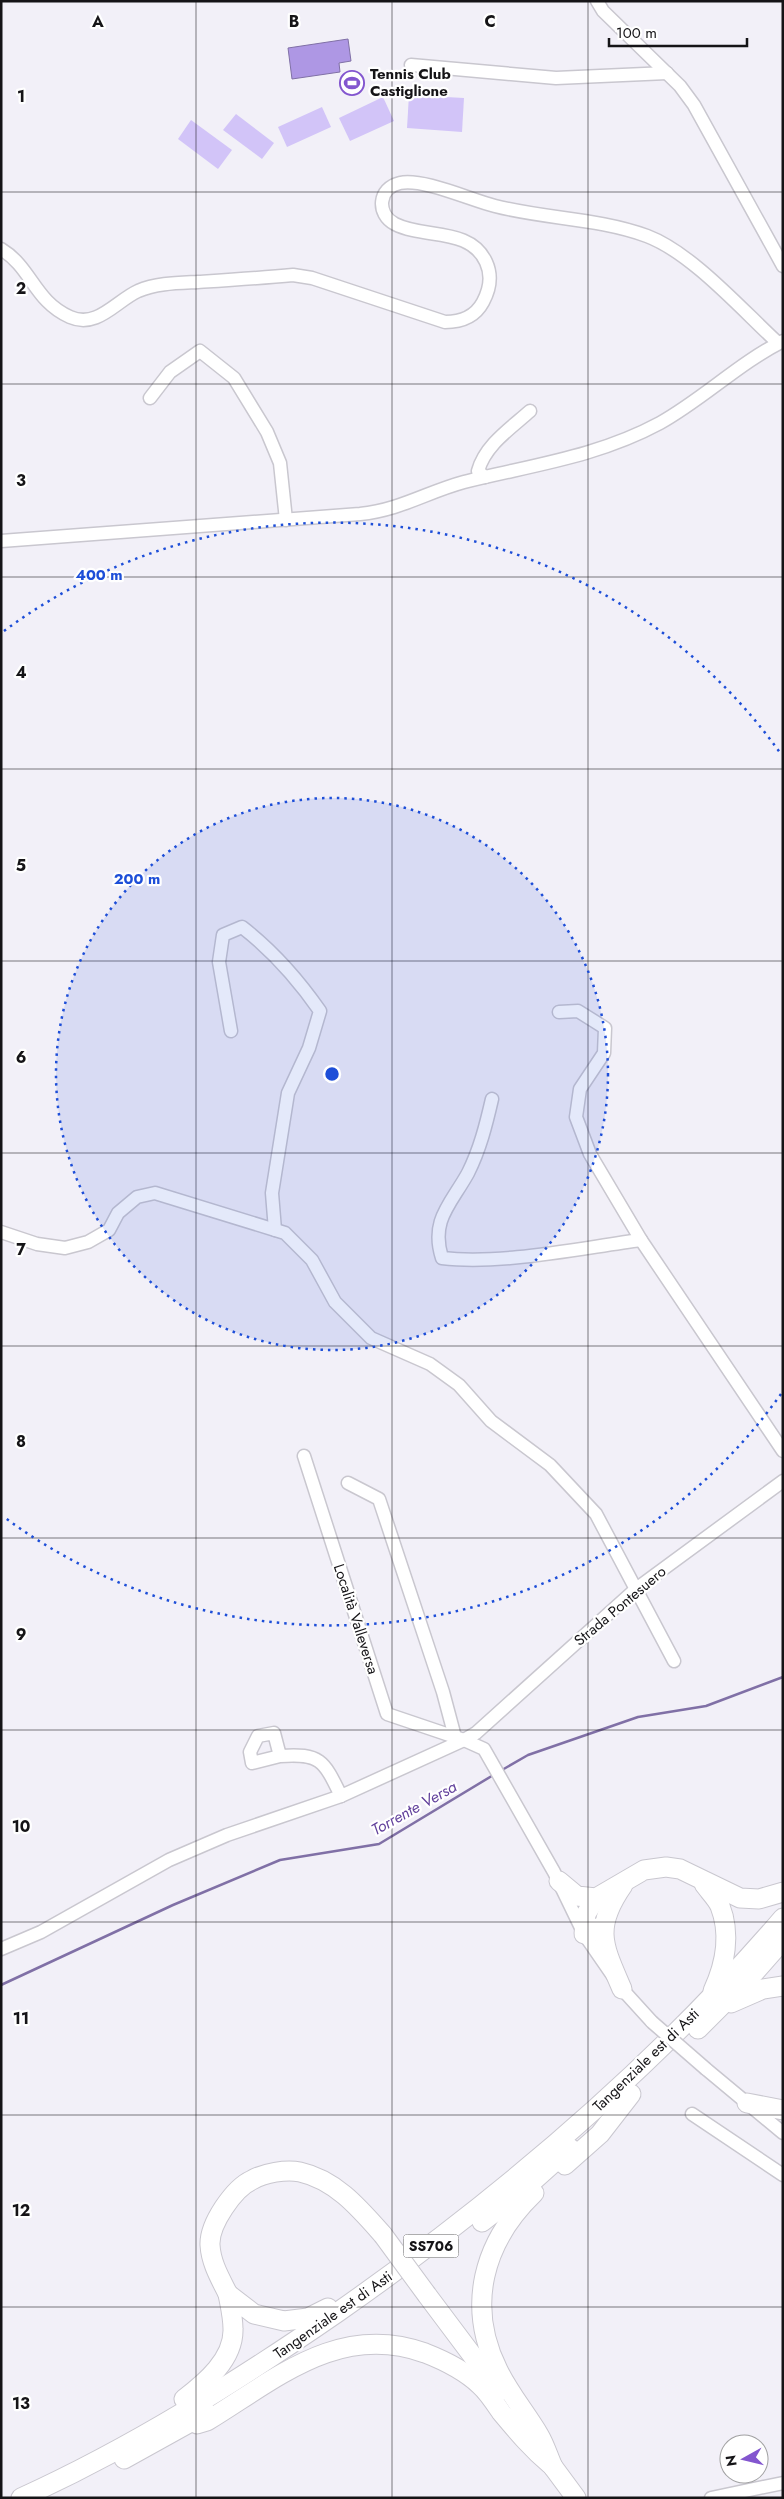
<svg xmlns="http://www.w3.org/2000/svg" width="784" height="2499" font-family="Jost,sans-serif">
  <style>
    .green { fill: #d2c4f8 }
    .water { fill: #ae97e4; stroke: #8070a6 }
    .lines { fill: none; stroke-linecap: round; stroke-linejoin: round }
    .stream { stroke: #8070a6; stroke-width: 2.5 }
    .minor-casing { stroke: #c9c7cf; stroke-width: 15 }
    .highway-casing { stroke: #c9c7cf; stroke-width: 21 }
    .minor { stroke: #fff; stroke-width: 12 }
    .highway { stroke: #fff; stroke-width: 19 }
    .minor-bridge-casing { stroke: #c9c7cf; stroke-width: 15; stroke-linecap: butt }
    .highway-bridge-casing { stroke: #c9c7cf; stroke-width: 21; stroke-linecap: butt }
    .minor-bridge { stroke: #fff; stroke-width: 12 }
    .highway-bridge { stroke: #fff; stroke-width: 19 }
    .grid { fill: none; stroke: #151417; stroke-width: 1; stroke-opacity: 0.55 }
    .ring { fill: none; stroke: #1d4ed8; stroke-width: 2.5; stroke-dasharray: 2.5 5 }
    .labels { text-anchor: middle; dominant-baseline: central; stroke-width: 4.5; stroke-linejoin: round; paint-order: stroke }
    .shield { fill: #fff; stroke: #5b5a5d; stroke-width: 1 }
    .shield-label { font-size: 14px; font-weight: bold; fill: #151417 }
    .poi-label { font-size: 15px; font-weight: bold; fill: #151417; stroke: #fff; text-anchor: start }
    .street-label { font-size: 15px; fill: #151417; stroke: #fff }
    .water-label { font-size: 16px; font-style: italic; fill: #62419c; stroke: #fff }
    .grid-label { font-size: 16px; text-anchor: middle; font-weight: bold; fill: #151417; stroke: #fff; stroke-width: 4.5; stroke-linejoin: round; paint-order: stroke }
    .centre { fill: #1d4ed8; stroke: #fff; stroke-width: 2.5 }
    .ring-label { font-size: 15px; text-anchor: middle; font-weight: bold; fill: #1d4ed8; stroke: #fff; stroke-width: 4.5; stroke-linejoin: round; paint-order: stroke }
  </style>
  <rect width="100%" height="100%" fill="#f2f0f8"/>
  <g class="green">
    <polygon points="409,95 464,98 462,132 407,128"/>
    <polygon points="383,97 394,121 350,141 339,118"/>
    <polygon points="322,107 331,127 287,147 278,127"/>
    <polygon points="236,114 274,143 262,159 223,130"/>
    <polygon points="191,120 232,150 218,169 178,139"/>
  </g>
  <polygon class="water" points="348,39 351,61 339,63 340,72 292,79 288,48"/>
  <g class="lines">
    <g class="stream">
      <polyline points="502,1770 528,1755 638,1717 706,1706 783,1677"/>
      <polyline points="1,1985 173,1905 280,1860 379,1844 495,1774"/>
    </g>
    <defs>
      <g id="minor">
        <polyline points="597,1 603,11 680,86 694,105 783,266"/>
        <polyline points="411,65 556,78 667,73"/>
        <path d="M1,249C32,268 34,301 70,317C97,329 116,301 138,291C157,283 178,283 198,282C229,280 261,278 293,275L312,278L445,322C461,322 475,317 483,302C490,289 492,275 486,262C470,227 424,239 395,224C376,214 378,188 400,183C423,178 471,200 495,206C545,219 598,218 647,236C692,253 742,310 778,343"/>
        <polyline points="150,398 170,372 200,351 234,378 267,432 280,463 286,520"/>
        <path d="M485,477L478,471C485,445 511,428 530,411"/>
        <path d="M1,541L360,514C400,510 427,492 464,482C532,465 597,457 660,423C703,399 739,363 783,341"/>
        <polyline points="559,1012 578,1011 605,1028 604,1053 580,1089 576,1117 590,1154 641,1240 783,1451"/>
        <path d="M231,1031L219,962L223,935L242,927C273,951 297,978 320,1011L309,1048L288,1093L272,1193L275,1230"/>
        <path d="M492,1099C486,1125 480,1149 468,1173C451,1204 430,1220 442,1258C502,1265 580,1248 641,1240"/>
        <polyline points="1,1232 37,1244 65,1248 88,1242 109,1230 118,1213 137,1197 155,1193 285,1233 312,1260 335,1302 371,1338 430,1364 459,1385 491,1421 550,1465 596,1514 674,1661"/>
        <polyline points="304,1456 387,1714 464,1740 484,1749 554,1872 584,1934 622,1989 652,2022"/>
        <polyline points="348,1483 379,1499 443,1692 455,1737"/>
        <path d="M280,1756L252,1763L250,1752L258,1736L274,1733L280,1756C321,1753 324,1761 341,1796"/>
        <polyline points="1,1949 41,1932 169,1860 227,1835 341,1796 464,1740 476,1733 636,1589 783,1481"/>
        <polyline points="706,2069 783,2133"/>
        <polyline points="692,2114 783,2175"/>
        <polyline points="711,2498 783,2483"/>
      </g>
      <g id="highway">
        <polyline points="559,1881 577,1896 596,1898 644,1870 666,1867 680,1869 740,1898 759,1899 783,1892"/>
        <path d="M704,1884C709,1891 717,1899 720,1906C731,1934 725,1965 713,1991"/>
        <polyline points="596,1898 586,1914 584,1934 603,1926"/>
        <path d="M622,1989C603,1945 593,1928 623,1885"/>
        <polyline points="731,2003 763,1989 783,1986"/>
        <polyline points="698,2029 753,1974 783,1940"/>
        <polyline points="747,2103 783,2110"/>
        <polyline points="565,2165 600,2134 631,2094"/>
        <path d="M534,2193C483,2242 466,2306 498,2370C509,2393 526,2413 539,2435C545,2445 548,2456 553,2467"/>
        <polyline points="482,2222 522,2191 570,2148"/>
        <path d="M228,2294C220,2278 211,2263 210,2245C209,2224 234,2188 252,2180C264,2173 286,2169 300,2172C336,2180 360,2209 383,2235"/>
        <polyline points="427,2295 499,2391"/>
        <path d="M184,2399C205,2383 234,2359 233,2329C233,2317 230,2305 228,2294L254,2314L284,2321L308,2318L328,2308"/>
        <path d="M197,2424L207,2421C276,2379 339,2322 425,2353C443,2360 465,2371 480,2385C488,2392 495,2403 501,2412C517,2431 531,2448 550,2464"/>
        <polyline points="545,2456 576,2498"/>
        <polyline points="124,2459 207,2413"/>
        <path d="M21,2498C133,2447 238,2381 338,2312C501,2198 653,2069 783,1918"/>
      </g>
    </defs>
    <use href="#minor" class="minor-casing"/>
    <use href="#highway" class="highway-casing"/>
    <use href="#minor" class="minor"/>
    <use href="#highway" class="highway"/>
    <defs>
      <polyline id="minor-bridge" points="652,2022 706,2069"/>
      <polyline id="highway-bridge" points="383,2235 427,2295"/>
    </defs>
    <use href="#minor-bridge" class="minor-bridge-casing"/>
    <use href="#highway-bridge" class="highway-bridge-casing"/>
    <use href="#minor-bridge" class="minor-bridge"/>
    <use href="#highway-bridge" class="highway-bridge"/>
  </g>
  <path class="grid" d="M196,1V2498M392,1V2498M588,1V2498M1,192H783M1,384H783M1,577H783M1,769H783M1,961H783M1,1153H783M1,1346H783M1,1538H783M1,1730H783M1,1922H783M1,2115H783M1,2307H783"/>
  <circle cx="332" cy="1074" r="276" fill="#1d4ed8" fill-opacity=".12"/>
  <g class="ring">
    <circle cx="332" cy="1074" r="276"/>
    <path d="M781 1394A551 551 0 0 1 4 1517M4 631A551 551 0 0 1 781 754"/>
  </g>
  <defs>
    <symbol id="stadium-ring" viewBox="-11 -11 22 22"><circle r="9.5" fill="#fff" stroke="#8356cf" stroke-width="1.5"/><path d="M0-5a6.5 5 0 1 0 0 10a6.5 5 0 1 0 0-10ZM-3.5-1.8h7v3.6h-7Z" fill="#8356cf"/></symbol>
  </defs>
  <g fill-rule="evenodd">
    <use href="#stadium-ring" x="338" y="69" width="28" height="28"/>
  </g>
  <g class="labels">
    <rect class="shield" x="403.5" y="2234.5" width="55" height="23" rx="4"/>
    <g class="shield-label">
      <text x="431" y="2246">SS706</text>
    </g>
    <g class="poi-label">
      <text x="370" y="74">Tennis Club<tspan x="370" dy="17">Castiglione</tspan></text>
    </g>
    <g class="street-label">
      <text transform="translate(620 1606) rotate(-40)">Strada Pontesuero</text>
      <text transform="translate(356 1619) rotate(72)">Località Valleversa</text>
      <text transform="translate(646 2060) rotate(-44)">Tangenziale est di Asti</text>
      <text transform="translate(333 2315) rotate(-35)">Tangenziale est di Asti</text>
    </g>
    <g class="water-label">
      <text transform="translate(414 1808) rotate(-29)">Torrente Versa</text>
    </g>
  </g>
  <g class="grid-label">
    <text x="98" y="27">A</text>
    <text x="294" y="27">B</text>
    <text x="490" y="27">C</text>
    <text x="21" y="102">1</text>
    <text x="21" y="294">2</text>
    <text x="21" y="486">3</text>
    <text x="21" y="678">4</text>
    <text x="21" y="871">5</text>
    <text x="21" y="1063">6</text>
    <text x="21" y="1255">7</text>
    <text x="21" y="1447">8</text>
    <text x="21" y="1640">9</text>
    <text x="21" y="1832">10</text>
    <text x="21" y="2024">11</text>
    <text x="21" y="2216">12</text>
    <text x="21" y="2409">13</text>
  </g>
  <circle cx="332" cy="1074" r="8" class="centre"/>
  <g class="ring-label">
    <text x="99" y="580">400 m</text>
    <text x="137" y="884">200 m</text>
  </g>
  <rect width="784" height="2499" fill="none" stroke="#151417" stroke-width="5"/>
  <g transform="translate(744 2459) rotate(262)"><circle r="24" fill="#ffffff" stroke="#a1a1a2"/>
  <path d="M0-4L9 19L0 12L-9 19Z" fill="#8356cf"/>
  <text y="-8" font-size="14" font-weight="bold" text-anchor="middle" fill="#151417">N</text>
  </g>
  <path d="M609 38v8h138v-8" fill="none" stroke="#151417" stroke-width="2.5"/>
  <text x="616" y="38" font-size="15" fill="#151417" stroke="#ffffff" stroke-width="4" paint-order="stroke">100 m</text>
</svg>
